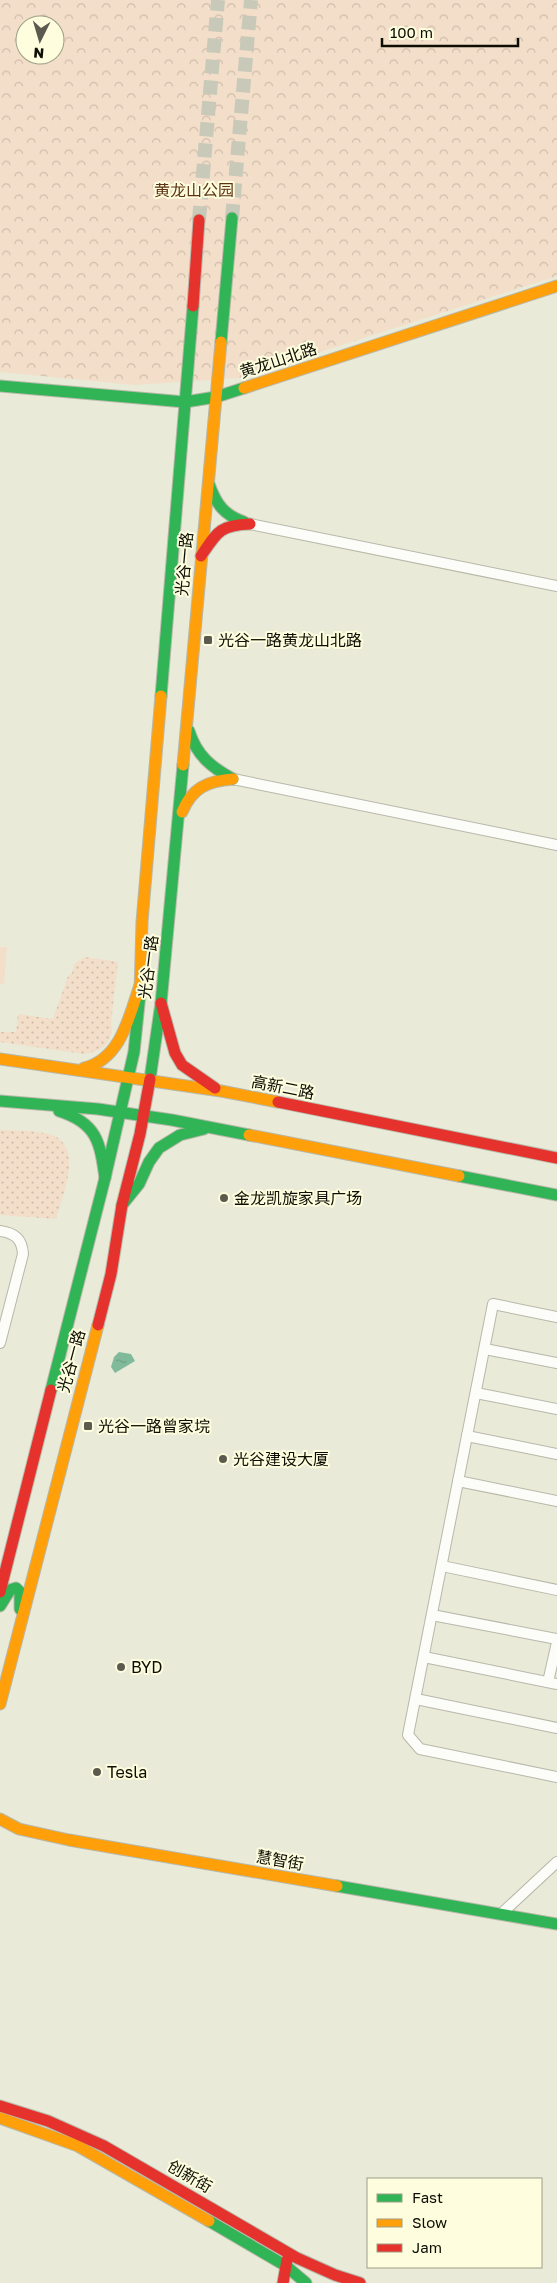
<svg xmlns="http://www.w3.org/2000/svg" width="557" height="2283" font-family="'Golos Text','Noto Sans SC',sans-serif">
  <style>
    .grass { fill: url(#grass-dots) }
    .park { fill: url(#park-crowns); fill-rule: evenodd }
    .pitch { fill: #f3dec9 }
    .water { fill: url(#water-ripples) }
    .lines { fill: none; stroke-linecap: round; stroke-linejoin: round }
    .secondary-tunnel { stroke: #c8c9b8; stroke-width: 14; stroke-dasharray: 14 7; stroke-linecap: butt }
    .street-casing { stroke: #b8b8aa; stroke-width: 12 }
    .fast-casing { stroke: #b8b8aa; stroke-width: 13 }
    .slow-casing { stroke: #b8b8aa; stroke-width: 13 }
    .jam-casing { stroke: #b8b8aa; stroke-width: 13 }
    .street { stroke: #fcfcf9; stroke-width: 10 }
    .fast { stroke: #30b455; stroke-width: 11 }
    .slow { stroke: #ff9f0a; stroke-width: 11 }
    .jam { stroke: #e5322d; stroke-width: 11 }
    .poi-dot { fill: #5a5a4e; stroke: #fefede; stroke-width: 2 }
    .labels { text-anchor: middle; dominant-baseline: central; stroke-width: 4; stroke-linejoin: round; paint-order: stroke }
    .park-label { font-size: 16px; fill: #5d3112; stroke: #fefede }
    .street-label { font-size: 16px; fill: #0d0d04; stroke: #fefede }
    .poi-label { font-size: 16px; fill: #0d0d04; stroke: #fefede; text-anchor: start }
  </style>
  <defs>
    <pattern id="grass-dots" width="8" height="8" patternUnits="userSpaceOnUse" patternTransform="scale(1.25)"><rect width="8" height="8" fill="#f3dec9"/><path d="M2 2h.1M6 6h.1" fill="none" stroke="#cfbdab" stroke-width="1.8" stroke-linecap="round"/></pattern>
    <pattern id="park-crowns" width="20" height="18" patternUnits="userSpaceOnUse" patternTransform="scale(1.25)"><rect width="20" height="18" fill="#f3dec9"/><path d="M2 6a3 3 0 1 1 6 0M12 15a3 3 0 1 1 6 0" fill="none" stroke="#cfbdab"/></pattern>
    <pattern id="water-ripples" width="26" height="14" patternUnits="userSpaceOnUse" patternTransform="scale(1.25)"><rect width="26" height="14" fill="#81ba9b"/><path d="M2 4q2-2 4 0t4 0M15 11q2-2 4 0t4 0" fill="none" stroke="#6e9f84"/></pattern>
  </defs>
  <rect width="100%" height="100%" fill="#e9ead8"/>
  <g class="grass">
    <path d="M85,957L118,962L111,1023C115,1042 101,1052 84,1054L0,1042V1032H16L18,1014L53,1019L68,976L72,973L75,963Z"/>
    <path d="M0,1130C14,1131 47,1130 58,1138C81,1154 62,1198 56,1219L0,1215Z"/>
  </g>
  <path class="park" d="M0,0H557V276L239,378L134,385L0,372ZM25,25H55V55H25Z"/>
  <polygon class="pitch" points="0,947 7,947 4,984 0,984"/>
  <polygon class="water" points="119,1352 131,1354 135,1361 115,1373 111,1367 114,1357"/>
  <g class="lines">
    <g class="secondary-tunnel">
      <polyline points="232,218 251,0"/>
      <polyline points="199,220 218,0"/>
    </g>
    <defs>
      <g id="street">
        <polyline points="250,524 557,586"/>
        <polyline points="233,779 557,845"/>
        <path d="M0,1231C15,1233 22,1239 23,1254L0,1343"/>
        <polyline points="557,1317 493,1304 408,1735 420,1749 557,1777"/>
        <polyline points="485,1349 557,1363"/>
        <polyline points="476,1393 557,1409"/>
        <polyline points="467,1436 557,1454"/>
        <polyline points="458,1481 557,1501"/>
        <polyline points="442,1566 557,1590"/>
        <polyline points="432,1615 557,1639"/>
        <polyline points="424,1657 557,1684"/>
        <polyline points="548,1682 557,1642"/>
        <polyline points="416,1699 557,1728"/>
        <polyline points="501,1914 557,1862"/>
      </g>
      <g id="fast">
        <polyline points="221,342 232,218"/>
        <polyline points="0,386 185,402 216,397 244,388"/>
        <path d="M209,484C216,504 224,515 244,522"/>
        <polyline points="161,696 193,306"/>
        <path d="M189,731C197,756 211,767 233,779"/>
        <polyline points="150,1079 161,1003 183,765"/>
        <polyline points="0,1101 98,1109 172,1120 249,1135"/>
        <path d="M59,1111C97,1123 100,1142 105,1178"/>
        <polyline points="459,1176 557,1195"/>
        <polyline points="122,1205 139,1184 149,1162 159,1148 180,1135 204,1129"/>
        <polyline points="51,1390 105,1178 134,1052 140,994"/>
        <polyline points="0,1606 10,1590 16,1588 20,1592 20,1609"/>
        <polyline points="337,1886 557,1924"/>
        <polyline points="209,2221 286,2266 306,2283"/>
      </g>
      <g id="slow">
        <polyline points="244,388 557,286"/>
        <polyline points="183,765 221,342"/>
        <path d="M182,812C192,788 207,781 233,779"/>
        <polyline points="140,994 142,922 161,696"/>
        <polyline points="0,1059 221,1091 278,1102"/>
        <path d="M84,1068C121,1059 129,1017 140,985"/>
        <polyline points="249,1135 459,1176"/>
        <polyline points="0,1704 98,1325"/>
        <polyline points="0,1819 19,1829 69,1840 337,1886"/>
        <polyline points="0,2118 78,2146 209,2221"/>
      </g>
      <g id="jam">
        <polyline points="193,306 199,220"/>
        <path d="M201,556C217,532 220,525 250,524"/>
        <polyline points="161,1003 175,1053 182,1065 215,1088"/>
        <polyline points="278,1102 557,1158"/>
        <polyline points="98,1325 111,1274 122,1205 140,1134 150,1079"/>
        <polyline points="0,1592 51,1390"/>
        <polyline points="0,2106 48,2121 104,2146 297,2258 335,2275 360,2283"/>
        <polyline points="283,2283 287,2260"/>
      </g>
    </defs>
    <use href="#street" class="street-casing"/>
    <use href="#fast" class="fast-casing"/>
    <use href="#slow" class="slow-casing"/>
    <use href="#jam" class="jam-casing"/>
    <use href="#street" class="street"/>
    <use href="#fast" class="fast"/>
    <use href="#slow" class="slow"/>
    <use href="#jam" class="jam"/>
  </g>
  <g class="poi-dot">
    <rect x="203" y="635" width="10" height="10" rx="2.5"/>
    <circle cx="224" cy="1198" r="5"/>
    <rect x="83" y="1421" width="10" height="10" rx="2.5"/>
    <circle cx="223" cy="1459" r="5"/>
    <circle cx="121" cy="1667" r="5"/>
    <circle cx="97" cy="1772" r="5"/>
  </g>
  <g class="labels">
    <g class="park-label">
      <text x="194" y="190">黄龙山公园</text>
    </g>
    <g class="street-label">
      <text transform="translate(278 360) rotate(-18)">黄龙山北路</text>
      <text transform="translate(184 564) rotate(-85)">光谷一路</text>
      <text transform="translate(148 967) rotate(-83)">光谷一路</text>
      <text transform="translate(283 1087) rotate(11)">高新二路</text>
      <text transform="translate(71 1361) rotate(-75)">光谷一路</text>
      <text transform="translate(280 1860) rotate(10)">慧智街</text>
      <text transform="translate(190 2176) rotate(30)">创新街</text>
    </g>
    <g class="poi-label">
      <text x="218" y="640">光谷一路黄龙山北路</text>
      <text x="234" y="1198">金龙凯旋家具广场</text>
      <text x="98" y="1426">光谷一路曾家垸</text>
      <text x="233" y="1459">光谷建设大厦</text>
      <text x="131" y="1667">BYD</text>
      <text x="107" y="1772">Tesla</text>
    </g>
  </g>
  <rect x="367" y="2178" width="175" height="90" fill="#fefede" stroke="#9e9e87"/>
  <rect x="377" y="2194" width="25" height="8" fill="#30b455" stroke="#9e9e87"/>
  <text x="412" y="2203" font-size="15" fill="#0d0d04">Fast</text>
  <rect x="377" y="2219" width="25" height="8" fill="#ff9f0a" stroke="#9e9e87"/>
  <text x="412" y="2228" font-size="15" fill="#0d0d04">Slow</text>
  <rect x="377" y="2244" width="25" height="8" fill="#e5322d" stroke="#9e9e87"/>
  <text x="412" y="2253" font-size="15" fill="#0d0d04">Jam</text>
  <g transform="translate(40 40) rotate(185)"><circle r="24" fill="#fefede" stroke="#9e9e87"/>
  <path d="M0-4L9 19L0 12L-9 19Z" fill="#5a5a4e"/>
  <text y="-8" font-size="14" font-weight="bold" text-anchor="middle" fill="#0d0d04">N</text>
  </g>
  <path d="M382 38v8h136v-8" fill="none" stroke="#0d0d04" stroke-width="2.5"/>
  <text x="390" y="38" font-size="15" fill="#0d0d04" stroke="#fefede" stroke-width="4" paint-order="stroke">100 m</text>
</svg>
